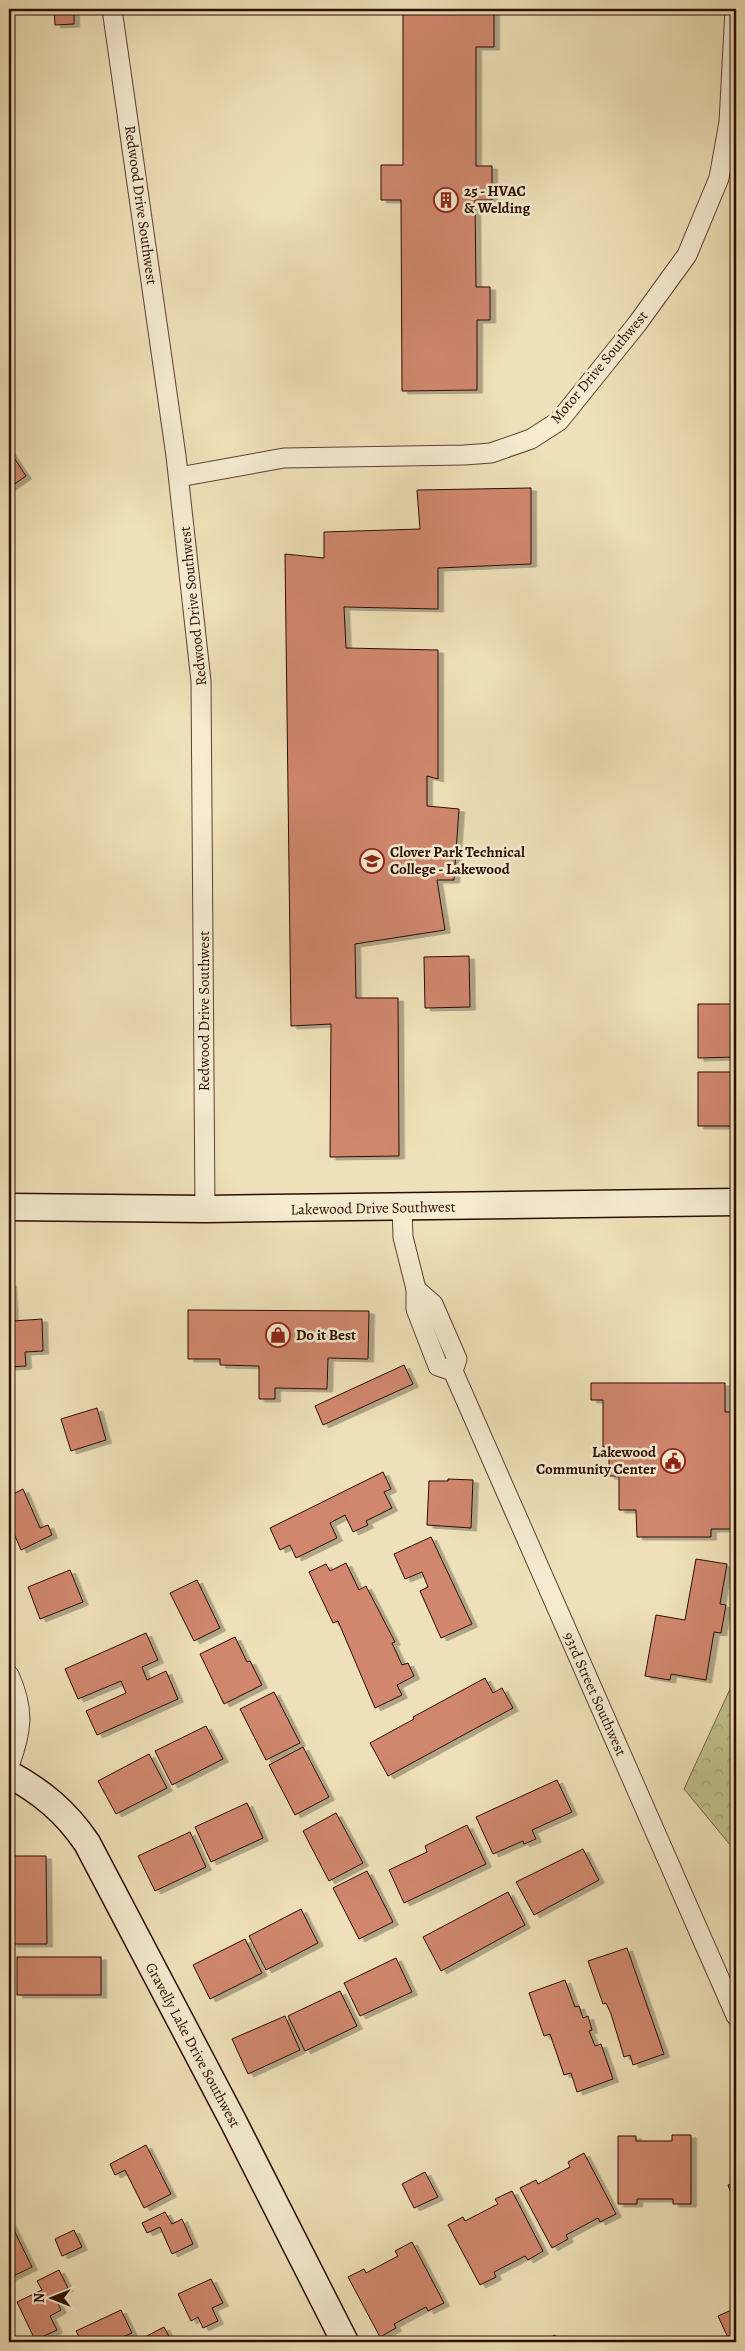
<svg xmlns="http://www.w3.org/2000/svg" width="745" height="2351" font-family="Alegreya,serif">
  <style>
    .park { fill: url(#park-crowns); stroke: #766646 }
    .building { fill: #d0876e; stroke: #2b0d01; filter: url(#shadow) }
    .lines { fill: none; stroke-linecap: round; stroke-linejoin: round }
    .street-casing { stroke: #5c422f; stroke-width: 21 }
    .secondary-casing { stroke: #2b0d01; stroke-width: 29 }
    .street { stroke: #f4ebd1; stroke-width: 19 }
    .secondary { stroke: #f4ebd1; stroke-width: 26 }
    .labels { text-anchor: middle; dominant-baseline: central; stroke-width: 5; stroke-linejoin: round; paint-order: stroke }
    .poi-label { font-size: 15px; font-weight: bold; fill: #2b0d01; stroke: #f4ebd1; text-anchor: start }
    .street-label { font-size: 15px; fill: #2b0d01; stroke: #f4ebd1 }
  </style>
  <defs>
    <pattern id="park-crowns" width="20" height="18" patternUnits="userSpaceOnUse" patternTransform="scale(1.25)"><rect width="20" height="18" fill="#c0c08a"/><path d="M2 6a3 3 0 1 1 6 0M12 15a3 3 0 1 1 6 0" fill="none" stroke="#a5a475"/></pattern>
    <filter id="shadow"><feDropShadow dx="5.5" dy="3" stdDeviation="0" flood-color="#0004"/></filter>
  </defs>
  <rect width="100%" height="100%" fill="#eee0b8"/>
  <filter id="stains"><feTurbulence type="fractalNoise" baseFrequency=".004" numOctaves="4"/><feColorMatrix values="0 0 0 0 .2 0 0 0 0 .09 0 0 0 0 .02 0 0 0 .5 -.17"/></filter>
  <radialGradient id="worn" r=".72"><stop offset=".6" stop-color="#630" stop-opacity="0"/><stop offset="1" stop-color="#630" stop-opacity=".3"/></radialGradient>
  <polygon class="park" points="736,1676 736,1852 684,1789"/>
  <g class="building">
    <polygon points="54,9 74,9 74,24 55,25"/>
    <polygon points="403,9 494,9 494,47 476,47 476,166 492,166 492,200 475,200 476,287 490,287 490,320 477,320 477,390 402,391 401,200 381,200 381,165 403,165"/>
    <polygon points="9,450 26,476 9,488"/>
    <polygon points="531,488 531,564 438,568 438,609 344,607 346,648 438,650 438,779 427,776 427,806 459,809 454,880 437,880 445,930 355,944 356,998 398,998 399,1156 330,1157 331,1024 291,1026 285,554 324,558 324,532 420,529 417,490"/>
    <polygon points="469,956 470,1007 425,1008 424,957"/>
    <polygon points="698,1004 735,1004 736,1057 698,1058"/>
    <polygon points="698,1072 735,1072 736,1126 698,1126"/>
    <polygon points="9,1283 11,1283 13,1321 42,1319 43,1351 25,1352 26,1366 9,1367"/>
    <polygon points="188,1310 369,1311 368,1359 328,1358 327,1389 275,1388 275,1399 259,1399 259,1366 220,1365 220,1359 188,1359"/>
    <polygon points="404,1365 413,1384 323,1425 315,1406"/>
    <polygon points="591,1383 725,1383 725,1412 736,1412 736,1529 711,1529 711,1537 637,1537 636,1510 619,1510 619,1476 609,1476 609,1447 603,1447 603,1400 591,1400"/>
    <polygon points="97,1408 106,1440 71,1451 61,1419"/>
    <polygon points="383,1472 391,1489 384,1492 392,1508 366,1521 368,1525 353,1532 345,1515 330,1523 337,1538 296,1558 290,1545 280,1550 270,1528"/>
    <polygon points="448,1479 473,1480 471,1528 427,1525 429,1481 448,1481"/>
    <polygon points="23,1489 40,1528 48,1525 52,1535 21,1550 9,1522 9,1496"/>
    <polygon points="431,1537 472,1624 441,1638 420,1591 428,1587 422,1572 405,1579 394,1554"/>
    <polygon points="696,1559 727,1564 720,1604 726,1605 721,1633 714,1632 706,1680 671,1674 670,1680 645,1676 656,1615 685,1620"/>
    <polygon points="346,1563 359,1590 366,1586 395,1642 392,1643 402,1665 408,1663 414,1676 397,1685 402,1695 375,1708 338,1621 333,1623 309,1572 326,1564 330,1571"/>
    <polygon points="70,1570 83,1602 40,1619 28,1587"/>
    <polygon points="197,1580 220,1628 194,1641 170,1593"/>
    <polygon points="146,1633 158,1660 142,1667 147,1680 166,1671 178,1699 97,1735 86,1711 126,1693 121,1681 78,1699 65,1669"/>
    <polygon points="235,1637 247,1662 250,1661 262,1685 224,1704 200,1654"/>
    <polygon points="485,1678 493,1693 502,1688 513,1708 388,1776 370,1743 414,1719 413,1717"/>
    <polygon points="274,1692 300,1743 266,1760 240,1709"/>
    <polygon points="206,1726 223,1759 172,1785 155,1751"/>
    <polygon points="303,1747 329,1797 295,1815 269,1765"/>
    <polygon points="149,1754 167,1788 116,1814 98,1781"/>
    <polygon points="557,1780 572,1812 532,1830 536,1839 524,1844 523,1841 493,1854 476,1817"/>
    <polygon points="247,1803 263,1838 211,1862 195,1827"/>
    <polygon points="336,1813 363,1863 329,1881 303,1831"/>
    <polygon points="467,1825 486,1864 404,1903 389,1870 427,1852 425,1846"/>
    <polygon points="190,1832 206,1867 155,1891 138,1856"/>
    <polygon points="583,1849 599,1880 534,1915 516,1882"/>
    <polygon points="11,1856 46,1856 47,1944 11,1944"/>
    <polygon points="367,1871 393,1922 359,1939 333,1888"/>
    <polygon points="508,1892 525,1925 441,1971 423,1937"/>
    <polygon points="301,1909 318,1943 266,1970 249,1936"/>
    <polygon points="245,1939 262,1973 210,1999 193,1965"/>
    <polygon points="627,1948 664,2054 633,2065 630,2055 624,2057 611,2014 606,2003 603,2004 588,1961"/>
    <rect x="17" y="1957" width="84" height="38"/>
    <polygon points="396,1958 412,1992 360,2016 344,1983"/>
    <polygon points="565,1980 575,2007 579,2006 583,2018 588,2016 592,2030 589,2031 595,2046 601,2044 613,2079 577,2092 571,2073 564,2075 550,2034 544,2036 529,1993"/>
    <polygon points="340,1991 357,2026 305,2051 288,2016"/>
    <polygon points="285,2016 300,2050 248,2074 232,2039"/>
    <polygon points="672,2135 691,2135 691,2204 673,2204 673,2199 637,2199 637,2204 618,2204 618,2136 636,2136 636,2141 672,2141"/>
    <polygon points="146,2145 171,2194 144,2208 125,2170 115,2175 110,2164"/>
    <polygon points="584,2153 616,2214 600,2222 598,2218 566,2235 568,2239 552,2248 520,2188 536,2180 538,2184 570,2167 568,2162"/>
    <polygon points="425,2172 438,2197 414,2208 402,2184"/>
    <polygon points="736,2182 736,2206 728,2185"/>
    <polygon points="512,2191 543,2251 528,2260 525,2256 494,2272 496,2277 480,2285 448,2225 463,2217 465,2221 498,2204 495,2199"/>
    <polygon points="165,2212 172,2224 182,2219 193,2244 172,2254 160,2227 147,2233 142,2223"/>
    <polygon points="9,2220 32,2267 9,2278"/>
    <polygon points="74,2230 82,2247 62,2256 55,2239"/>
    <polygon points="412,2242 444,2303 428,2311 426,2307 394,2324 396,2328 380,2337 348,2277 364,2269 366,2273 398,2256 395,2251"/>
    <polygon points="59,2270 68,2288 54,2295 61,2310 50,2316 57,2330 35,2340 17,2302 42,2290 37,2281"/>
    <polygon points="211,2279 223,2303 212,2308 218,2321 203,2328 198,2317 191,2321 178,2294"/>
    <polygon points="736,2308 736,2342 730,2342 718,2316"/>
    <polygon points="121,2310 132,2333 111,2342 82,2342 76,2331"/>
    <polygon points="164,2327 172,2342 145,2342 143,2338"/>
    <polygon points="555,2335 559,2342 540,2342"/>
  </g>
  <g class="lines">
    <defs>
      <g id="street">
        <polyline points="112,9 176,456 201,681 205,1209"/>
        <polyline points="179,477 284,458 464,455 491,453 531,439 559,421 637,324 687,255 719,178 729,122 735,9"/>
        <polyline points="402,1208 403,1237 416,1289 416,1309 438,1366 453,1371"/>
        <polyline points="416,1289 433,1304 457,1359 453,1371 736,2016"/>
        <path d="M9,1675C25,1710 22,1731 9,1766"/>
      </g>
      <g id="secondary">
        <polyline points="9,1207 205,1209 736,1202"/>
        <path d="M9,1774C42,1792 66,1812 87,1843L233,2121L345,2342"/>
      </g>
    </defs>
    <use href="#street" class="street-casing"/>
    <use href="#secondary" class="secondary-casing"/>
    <use href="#street" class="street"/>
    <use href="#secondary" class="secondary"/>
  </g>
  <defs>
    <symbol id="building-ring" viewBox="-11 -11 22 22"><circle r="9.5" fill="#f4ebd1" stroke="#8f2418" stroke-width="1.5"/><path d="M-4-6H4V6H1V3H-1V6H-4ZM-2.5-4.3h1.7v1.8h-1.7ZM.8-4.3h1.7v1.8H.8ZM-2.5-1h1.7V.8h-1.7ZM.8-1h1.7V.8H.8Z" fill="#8f2418"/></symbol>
    <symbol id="university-ring" viewBox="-11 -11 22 22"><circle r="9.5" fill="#f4ebd1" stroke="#8f2418" stroke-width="1.5"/><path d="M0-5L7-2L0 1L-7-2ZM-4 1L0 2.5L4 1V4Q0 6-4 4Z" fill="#8f2418"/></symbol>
    <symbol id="shop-ring" viewBox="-11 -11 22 22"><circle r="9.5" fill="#f4ebd1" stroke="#8f2418" stroke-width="1.5"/><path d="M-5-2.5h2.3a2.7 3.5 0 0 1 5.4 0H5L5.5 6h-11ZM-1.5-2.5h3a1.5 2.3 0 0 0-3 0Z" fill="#8f2418"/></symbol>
    <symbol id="civic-ring" viewBox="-11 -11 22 22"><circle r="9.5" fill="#f4ebd1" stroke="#8f2418" stroke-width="1.5"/><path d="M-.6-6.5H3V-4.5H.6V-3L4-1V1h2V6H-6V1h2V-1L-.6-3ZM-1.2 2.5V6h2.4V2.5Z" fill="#8f2418"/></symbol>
  </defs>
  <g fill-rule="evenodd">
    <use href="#building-ring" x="432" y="186" width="28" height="28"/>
    <use href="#university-ring" x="358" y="847" width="28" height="28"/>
    <use href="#shop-ring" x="264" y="1321" width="28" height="28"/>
    <use href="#civic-ring" x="659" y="1447" width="28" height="28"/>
  </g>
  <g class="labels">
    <g class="poi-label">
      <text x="464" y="191">25 - HVAC<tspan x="464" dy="17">&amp; Welding</tspan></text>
      <text x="390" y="852">Clover Park Technical<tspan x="390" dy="17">College - Lakewood</tspan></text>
      <text x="296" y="1335">Do it Best</text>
      <text x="656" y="1452" text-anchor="end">Lakewood<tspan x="656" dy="17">Community Center</tspan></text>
    </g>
    <g class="street-label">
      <text transform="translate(141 205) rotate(82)">Redwood Drive Southwest</text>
      <text transform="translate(599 367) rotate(-50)">Motor Drive Southwest</text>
      <text transform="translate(193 606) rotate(-96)">Redwood Drive Southwest</text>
      <text transform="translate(204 1011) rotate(-90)">Redwood Drive Southwest</text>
      <text transform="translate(373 1208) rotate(-1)">Lakewood Drive Southwest</text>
      <text transform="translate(595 1694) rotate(66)">93rd Street Southwest</text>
      <text transform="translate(193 2045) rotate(62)">Gravelly Lake Drive Southwest</text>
    </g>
  </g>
  <rect width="745" height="2351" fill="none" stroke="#eee0b8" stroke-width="30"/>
  <rect x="10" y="10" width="725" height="2331" fill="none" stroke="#2b0d01" stroke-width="2.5"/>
  <rect x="15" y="15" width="715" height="2321" fill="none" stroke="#2b0d01"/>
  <g transform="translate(52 2298) rotate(270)" stroke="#f4ebd1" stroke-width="4" paint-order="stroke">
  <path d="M0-4L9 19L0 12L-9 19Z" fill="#2b0d01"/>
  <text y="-8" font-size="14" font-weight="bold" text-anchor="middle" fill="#2b0d01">N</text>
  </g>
  <rect width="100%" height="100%" filter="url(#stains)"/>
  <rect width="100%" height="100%" fill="url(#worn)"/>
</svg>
